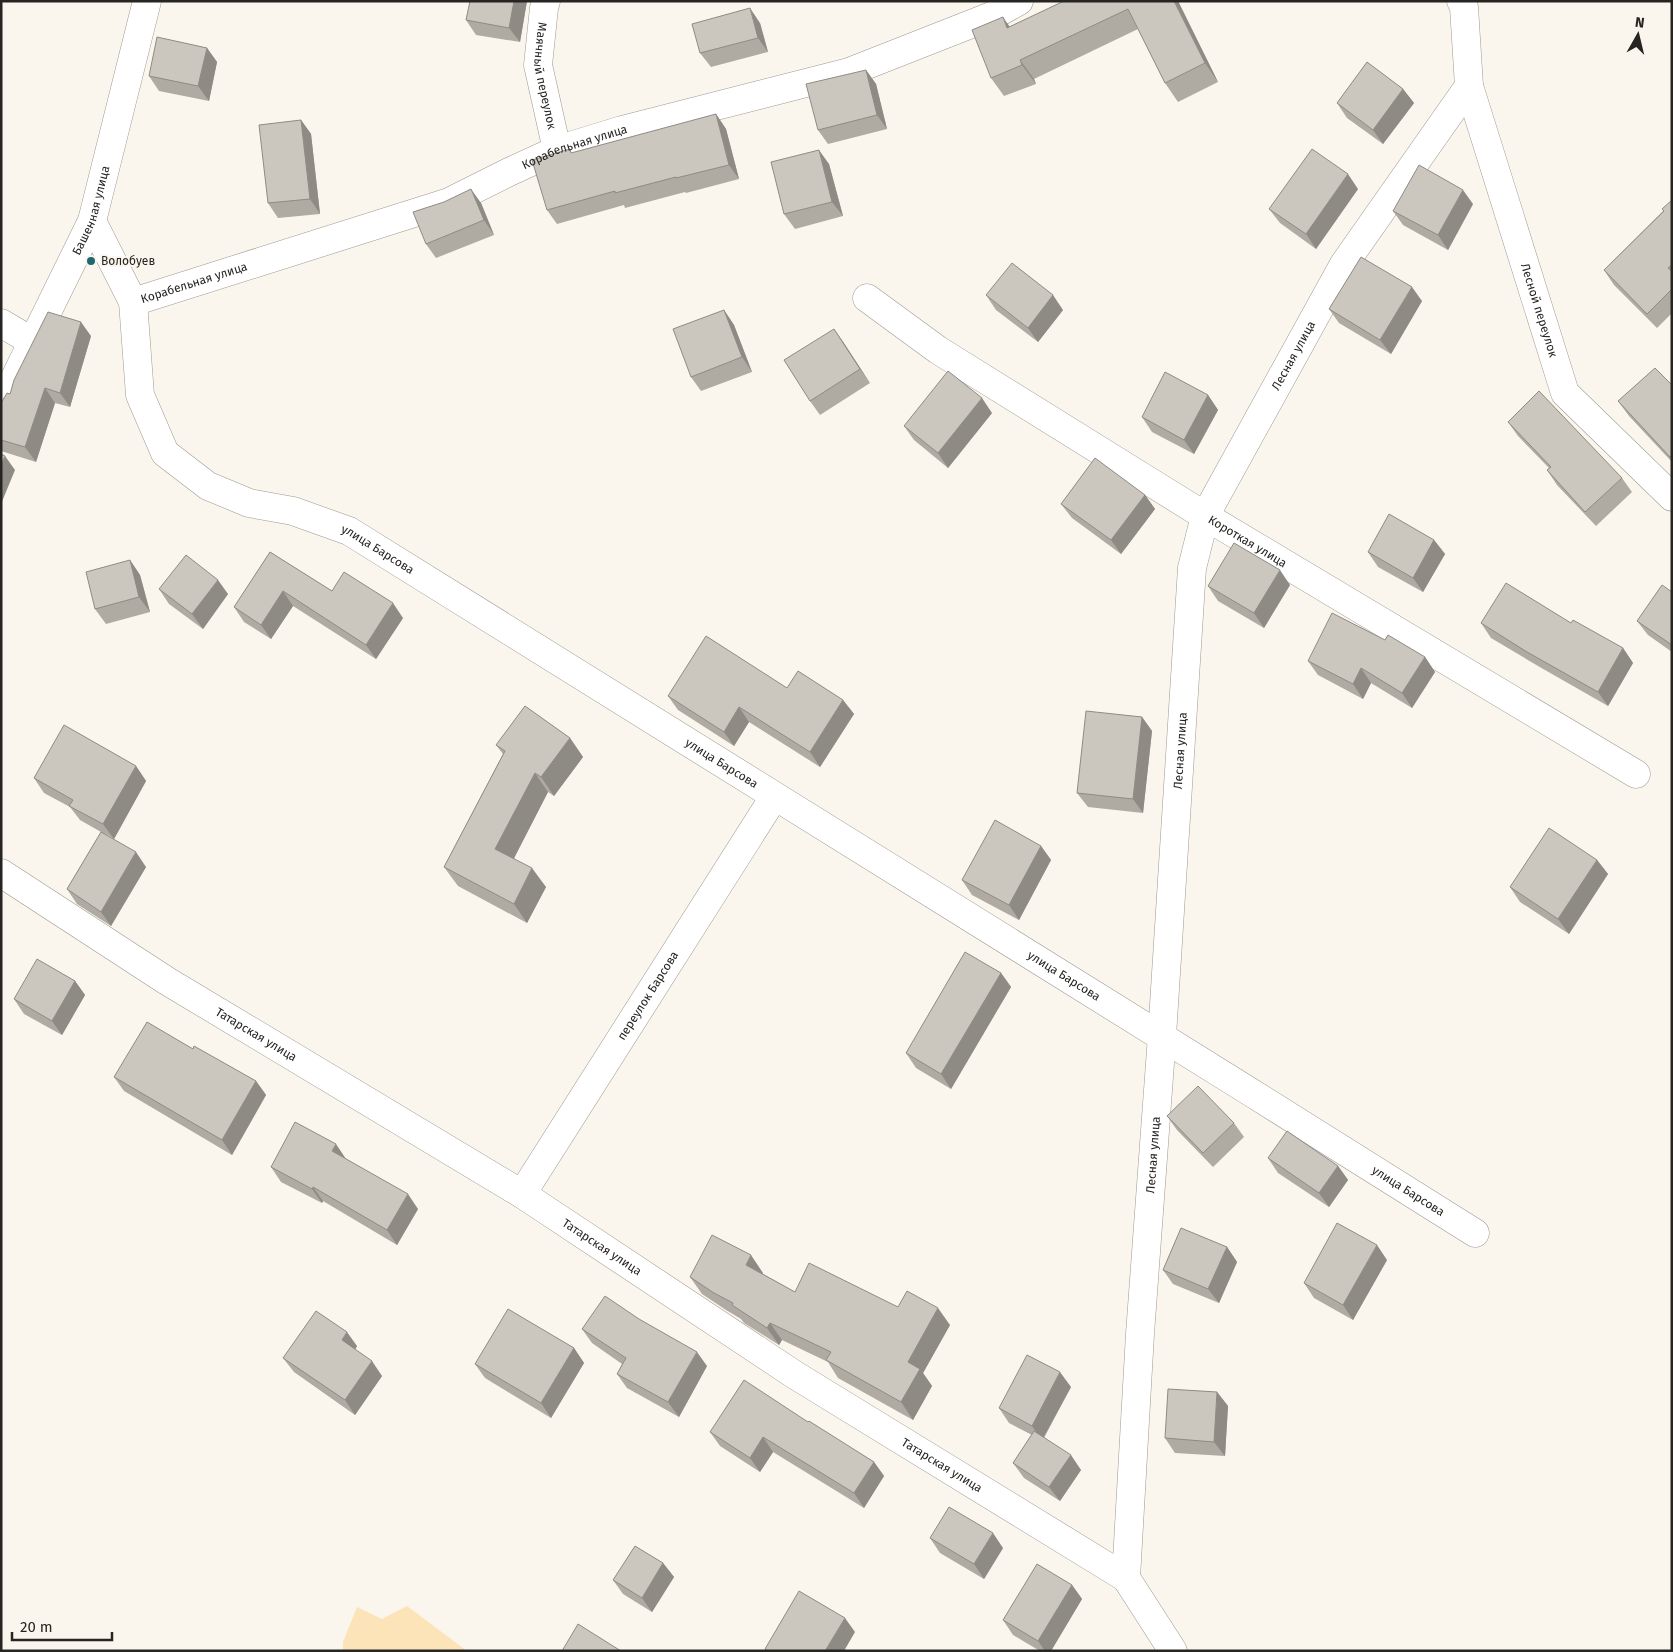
<svg xmlns="http://www.w3.org/2000/svg" width="1673" height="1652" font-family="'Fira Sans',sans-serif">
  <style>
    .green { fill: #fce3b8 }
    .lines { fill: none; stroke-linecap: round; stroke-linejoin: round }
    .minor-casing { stroke: #9d9991; stroke-width: 29 }
    .minor { stroke: #fff; stroke-width: 28 }
    .wall { fill: #afaba3 }
    .shaded-wall { fill: #8e8b85 }
    .building { fill: #cbc7be; stroke: #8e8b85 }
    .poi-dot { fill: #1e6971; stroke: #fbf6ed; stroke-width: 2 }
    .labels { text-anchor: middle; dominant-baseline: central; stroke-width: 4; stroke-linejoin: round; paint-order: stroke }
    .street-label { font-size: 12px; fill: #272522; stroke: #fbf6ed }
    .poi-label { font-size: 12px; fill: #272522; stroke: #fbf6ed; text-anchor: start }
  </style>
  <rect width="100%" height="100%" fill="#fbf6ed"/>
  <polygon class="green" points="407,1606 467,1651 343,1651 343,1642 357,1607 382,1619"/>
  <g class="lines">
    <defs>
      <g id="minor">
        <path id="s1" d="M546,1L544,8L538,65L557,150"/>
        <path id="s2" d="M1469,86L1565,393L1672,497"/>
        <path id="s3" d="M92,221L133,302L140,395L165,453L208,486L249,503L293,511L349,531C724,766 1101,997 1475,1233"/>
        <path id="s4" d="M867,298L938,350L1205,516L1636,774"/>
        <path id="s5" d="M133,302L449,202L509,172L557,150L622,130L849,72L994,15L1019,1"/>
        <polyline points="1,323 33,342"/>
        <path id="s6" d="M1,406L92,221L147,1"/>
        <path id="s7" d="M1,873L167,981L522,1194L795,1375L1126,1578L1173,1651"/>
        <path id="s8" d="M522,1194L774,797"/>
        <path id="s9" d="M1126,1578L1140,1334L1162,1036L1192,568L1205,516L1344,264L1469,86L1464,7L1461,1"/>
      </g>
    </defs>
    <use href="#minor" class="minor-casing"/>
    <use href="#minor" class="minor"/>
  </g>
  <g class="wall">
    <polygon points="527,1 520,42 476,35 466,20"/>
    <polygon points="1064,1 1178,1 1218,82 1178,102 1165,83 1138,29 1034,79 1036,84 1004,96 991,78 1010,27"/>
    <polygon points="760,23 768,52 711,67 700,53"/>
    <polygon points="207,48 217,62 209,101 159,91 149,76"/>
    <polygon points="866,70 876,84 887,129 828,144 818,130"/>
    <polygon points="1403,89 1414,103 1383,144 1347,118 1337,103"/>
    <polygon points="716,114 726,129 739,179 686,193 685,192 625,208 624,205 557,224 547,210"/>
    <polygon points="301,120 311,134 320,214 278,218 268,203"/>
    <polygon points="829,164 843,216 795,229 784,214"/>
    <polygon points="1358,189 1316,249 1280,223 1269,209"/>
    <polygon points="1672,200 1672,313 1657,328 1614,285 1604,270 1663,211"/>
    <polygon points="481,203 494,235 436,258 426,244"/>
    <polygon points="1473,204 1448,250 1403,225 1393,211"/>
    <polygon points="986,295 1063,310 1038,342 996,310"/>
    <polygon points="1422,301 1391,354 1339,323 1329,309"/>
    <polygon points="724,310 734,325 752,372 701,391 691,377"/>
    <polygon points="834,329 870,383 820,415 810,401"/>
    <polygon points="91,336 70,407 55,403 36,462 1,451 1,403 10,394"/>
    <polygon points="1672,385 1672,462 1629,416 1618,401"/>
    <polygon points="1208,395 1218,410 1194,454 1152,432 1142,417"/>
    <polygon points="992,413 948,468 914,440 904,426"/>
    <polygon points="1508,422 1622,478 1632,492 1596,526 1557,485 1547,470 1549,468 1518,436"/>
    <polygon points="1145,495 1155,509 1121,554 1072,518 1061,504"/>
    <polygon points="1434,540 1445,554 1423,592 1378,567 1368,552"/>
    <polygon points="270,552 332,591 403,618 376,659 293,606 271,639 244,622 234,607"/>
    <polygon points="130,560 140,575 150,612 106,624 95,609"/>
    <polygon points="1290,585 1264,628 1218,601 1208,586"/>
    <polygon points="159,589 228,594 203,629 169,604"/>
    <polygon points="1672,592 1672,652 1648,635 1637,621"/>
    <polygon points="1481,623 1571,623 1623,648 1633,663 1608,706 1538,666 1491,638"/>
    <polygon points="1425,657 1435,672 1412,708 1371,683 1363,699 1318,675 1308,661"/>
    <polygon points="787,688 843,700 854,714 820,767 749,722 734,746 678,710 668,696"/>
    <polygon points="1142,717 1152,731 1143,813 1088,807 1077,793"/>
    <polygon points="570,738 583,757 554,796 548,792 514,858 546,887 527,923 458,886 444,867 503,754 496,745"/>
    <polygon points="136,766 146,781 114,839 104,833 146,867 111,926 77,904 67,889 101,832 80,820 70,807 44,793 34,778"/>
    <polygon points="1041,846 1051,860 1019,920 972,895 962,880"/>
    <polygon points="1597,860 1608,874 1569,934 1520,902 1510,887"/>
    <polygon points="1001,973 1011,987 951,1089 916,1068 906,1053"/>
    <polygon points="75,981 85,995 62,1035 24,1014 14,999"/>
    <polygon points="193,1049 256,1081 266,1095 232,1155 124,1091 114,1077"/>
    <polygon points="1167,1116 1234,1123 1244,1137 1213,1167 1177,1130"/>
    <polygon points="345,1158 418,1209 397,1245 323,1201 322,1203 281,1182 271,1167"/>
    <polygon points="1268,1158 1338,1166 1348,1180 1329,1207 1278,1173"/>
    <polygon points="1227,1247 1237,1262 1219,1303 1173,1284 1163,1270"/>
    <polygon points="1387,1260 1353,1320 1314,1298 1304,1283"/>
    <polygon points="763,1273 763,1274 795,1292 898,1307 950,1325 923,1373 932,1386 913,1420 838,1378 828,1362 782,1340 779,1345 744,1323 741,1319 726,1310 702,1294 690,1277"/>
    <polygon points="582,1329 707,1366 679,1417 627,1388 617,1374 622,1364 592,1343"/>
    <polygon points="357,1346 355,1350 382,1376 355,1415 294,1372 283,1358"/>
    <polygon points="574,1348 584,1363 551,1418 485,1378 475,1364"/>
    <polygon points="1071,1387 1044,1438 1081,1470 1060,1501 1024,1478 1013,1463 1032,1435 1009,1423 999,1408"/>
    <polygon points="1217,1392 1228,1406 1225,1456 1175,1453 1165,1438"/>
    <polygon points="808,1422 874,1462 884,1476 864,1508 773,1452 760,1472 720,1446 710,1432"/>
    <polygon points="930,1538 1003,1548 984,1579 940,1553"/>
    <polygon points="663,1563 674,1577 652,1612 623,1594 613,1580"/>
    <polygon points="1072,1585 1082,1599 1051,1651 1040,1651 1013,1635 1003,1620"/>
  </g>
  <g class="shaded-wall">
    <polygon points="514,1 527,1 520,42 509,28"/>
    <polygon points="1174,1 1178,1 1218,82 1205,63"/>
    <polygon points="750,8 760,23 768,52 758,38"/>
    <polygon points="1003,17 1016,36 1007,28"/>
    <polygon points="207,48 217,62 209,101 198,86"/>
    <polygon points="1020,60 1034,79 1036,84 1022,65"/>
    <polygon points="866,70 876,84 887,129 877,115"/>
    <polygon points="1403,89 1414,103 1383,144 1373,130"/>
    <polygon points="716,114 726,129 739,179 729,165"/>
    <polygon points="301,120 311,134 320,214 310,199"/>
    <polygon points="819,150 829,164 843,216 832,202"/>
    <polygon points="1348,174 1358,189 1316,249 1306,234"/>
    <polygon points="471,189 481,203 494,235 484,220"/>
    <polygon points="1463,190 1473,204 1448,250 1438,235"/>
    <polygon points="1412,287 1422,301 1391,354 1380,340"/>
    <polygon points="1053,295 1063,310 1038,342 1028,328"/>
    <polygon points="724,310 734,325 752,372 742,357"/>
    <polygon points="81,322 91,336 70,407 60,393"/>
    <polygon points="834,329 844,343 870,383 860,369"/>
    <polygon points="45,388 55,403 36,462 25,447"/>
    <polygon points="1208,395 1218,410 1194,454 1184,440"/>
    <polygon points="982,398 992,413 948,468 938,453"/>
    <polygon points="5,456 15,470 1,504 1,465"/>
    <polygon points="1145,495 1155,509 1121,554 1111,540"/>
    <polygon points="1434,540 1445,554 1423,592 1413,578"/>
    <polygon points="130,560 140,575 150,612 139,597"/>
    <polygon points="1280,570 1290,585 1264,628 1254,613"/>
    <polygon points="218,580 228,594 203,629 192,614"/>
    <polygon points="283,591 293,606 271,639 261,625"/>
    <polygon points="393,603 403,618 376,659 366,645"/>
    <polygon points="1623,648 1633,663 1608,706 1598,692"/>
    <polygon points="1425,657 1435,672 1412,708 1402,693"/>
    <polygon points="1361,668 1371,683 1363,699 1353,684"/>
    <polygon points="843,700 854,714 820,767 810,752"/>
    <polygon points="739,707 749,722 734,746 724,732"/>
    <polygon points="1142,717 1152,731 1143,813 1133,799"/>
    <polygon points="570,738 583,757 554,796 541,777"/>
    <polygon points="136,766 146,781 114,839 103,824"/>
    <polygon points="535,773 548,792 509,868 495,849"/>
    <polygon points="1041,846 1051,860 1019,920 1009,905"/>
    <polygon points="136,852 146,867 111,926 101,912"/>
    <polygon points="1597,860 1608,874 1569,934 1558,919"/>
    <polygon points="532,868 546,887 527,923 514,904"/>
    <polygon points="1001,973 1011,987 951,1089 941,1074"/>
    <polygon points="75,981 85,995 62,1035 52,1021"/>
    <polygon points="256,1081 266,1095 232,1155 222,1140"/>
    <polygon points="336,1144 346,1159 332,1151"/>
    <polygon points="1338,1166 1348,1180 1329,1207 1319,1193"/>
    <polygon points="313,1187 323,1201 322,1203 312,1189"/>
    <polygon points="408,1194 418,1209 397,1245 387,1230"/>
    <polygon points="1377,1245 1387,1260 1353,1320 1343,1305"/>
    <polygon points="1227,1247 1237,1262 1219,1303 1208,1289"/>
    <polygon points="751,1255 763,1273 759,1282 746,1265"/>
    <polygon points="938,1308 950,1325 923,1373 932,1386 913,1420 901,1402 908,1362"/>
    <polygon points="770,1323 782,1340 779,1345 767,1328"/>
    <polygon points="347,1332 357,1346 352,1355 342,1340"/>
    <polygon points="574,1348 584,1363 551,1418 541,1403"/>
    <polygon points="697,1352 707,1366 679,1417 668,1402"/>
    <polygon points="372,1361 382,1376 355,1415 345,1400"/>
    <polygon points="1060,1372 1071,1387 1042,1440 1032,1426"/>
    <polygon points="1217,1392 1228,1406 1225,1456 1214,1442"/>
    <polygon points="763,1437 773,1452 760,1472 750,1458"/>
    <polygon points="1071,1455 1081,1470 1060,1501 1049,1487"/>
    <polygon points="874,1462 884,1476 864,1508 854,1493"/>
    <polygon points="993,1533 1003,1548 984,1579 974,1564"/>
    <polygon points="663,1563 674,1577 652,1612 642,1598"/>
    <polygon points="1072,1585 1082,1599 1051,1651 1045,1651 1038,1641"/>
    <polygon points="845,1618 855,1632 844,1651 825,1651"/>
  </g>
  <g class="building">
    <polygon points="470,1 514,1 509,28 466,20"/>
    <polygon points="1064,1 1174,1 1205,63 1165,83 1128,9 1020,60 1022,65 991,78 972,30 1003,17 1007,28"/>
    <polygon points="750,8 758,38 700,53 692,24"/>
    <polygon points="157,37 207,48 198,86 149,76"/>
    <polygon points="1367,62 1403,89 1373,130 1337,103"/>
    <polygon points="866,70 877,115 818,130 806,84"/>
    <polygon points="716,114 729,165 676,178 676,177 615,193 615,191 547,210 532,160 570,149 571,153"/>
    <polygon points="301,120 310,199 268,203 259,125"/>
    <polygon points="1312,149 1348,174 1306,234 1269,209"/>
    <polygon points="819,150 832,202 784,214 771,162"/>
    <polygon points="1419,165 1463,190 1438,235 1393,211"/>
    <polygon points="471,189 484,220 426,244 413,212 444,202"/>
    <polygon points="1672,200 1672,265 1668,268 1672,271 1672,289 1647,314 1604,270 1664,211 1662,209"/>
    <polygon points="1361,257 1412,287 1380,340 1329,309"/>
    <polygon points="1012,263 1053,295 1028,328 986,295"/>
    <polygon points="724,310 742,357 691,377 673,329"/>
    <polygon points="48,312 81,322 60,393 45,388 25,447 1,440 1,403 7,393 10,394 14,380"/>
    <polygon points="834,329 860,369 810,401 784,360"/>
    <polygon points="1655,368 1672,385 1672,456 1670,457 1618,401"/>
    <polygon points="948,371 982,398 938,453 904,426"/>
    <polygon points="1165,372 1208,395 1184,440 1142,417"/>
    <polygon points="1539,391 1622,478 1585,512 1547,470 1551,467 1508,422"/>
    <polygon points="1,454 5,456 1,465"/>
    <polygon points="1095,458 1145,495 1111,540 1061,504"/>
    <polygon points="1389,514 1434,540 1413,578 1368,552"/>
    <polygon points="1234,543 1280,570 1254,613 1208,586"/>
    <polygon points="270,552 332,591 344,572 393,603 366,645 283,591 261,625 234,607"/>
    <polygon points="186,555 218,580 192,614 159,589"/>
    <polygon points="130,560 139,597 95,609 86,572"/>
    <polygon points="1506,583 1571,623 1573,620 1623,648 1598,692 1527,652 1481,623"/>
    <polygon points="1662,585 1672,592 1672,645 1637,621"/>
    <polygon points="1332,613 1385,640 1388,635 1425,657 1402,693 1361,668 1353,684 1308,661"/>
    <polygon points="706,636 787,688 798,671 843,700 810,752 739,707 724,732 668,696"/>
    <polygon points="525,706 570,738 541,777 535,773 495,849 532,868 514,904 444,867 505,751 496,745"/>
    <polygon points="1086,711 1142,717 1133,799 1077,793"/>
    <polygon points="64,725 136,766 103,824 69,806 73,800 34,778"/>
    <polygon points="995,820 1041,846 1009,905 962,880"/>
    <polygon points="1549,828 1597,860 1558,919 1510,887"/>
    <polygon points="101,832 136,852 101,912 67,889"/>
    <polygon points="965,952 1001,973 941,1074 906,1053"/>
    <polygon points="37,959 75,981 52,1021 14,999"/>
    <polygon points="147,1022 193,1049 194,1046 256,1081 222,1140 114,1077"/>
    <polygon points="1198,1086 1234,1123 1203,1153 1167,1116"/>
    <polygon points="295,1122 336,1144 332,1151 408,1194 387,1230 313,1187 312,1189 271,1167"/>
    <polygon points="1287,1131 1338,1166 1319,1193 1268,1158"/>
    <polygon points="1337,1223 1377,1245 1343,1305 1304,1283"/>
    <polygon points="1181,1228 1227,1247 1208,1289 1163,1270"/>
    <polygon points="712,1235 751,1255 746,1265 795,1292 809,1263 898,1307 907,1291 938,1308 908,1362 920,1369 901,1402 826,1360 831,1352 770,1323 767,1328 732,1305 733,1303 714,1293 690,1277"/>
    <polygon points="605,1296 639,1319 697,1352 668,1402 617,1374 626,1358 582,1329"/>
    <polygon points="508,1309 574,1348 541,1403 475,1364"/>
    <polygon points="316,1311 347,1332 342,1340 372,1361 345,1400 283,1358"/>
    <polygon points="1027,1355 1060,1372 1032,1426 999,1408"/>
    <polygon points="744,1380 808,1422 809,1421 874,1462 854,1493 763,1437 750,1458 710,1432"/>
    <polygon points="1168,1389 1217,1392 1214,1442 1165,1438"/>
    <polygon points="1034,1431 1071,1455 1049,1487 1013,1463"/>
    <polygon points="949,1507 993,1533 974,1564 930,1538"/>
    <polygon points="635,1546 663,1563 642,1598 613,1580"/>
    <polygon points="1037,1564 1072,1585 1038,1641 1003,1620"/>
    <polygon points="799,1591 845,1618 825,1651 769,1651 765,1649"/>
    <polygon points="578,1624 621,1651 562,1651"/>
  </g>
  <circle class="poi-dot" cx="91" cy="261" r="5"/>
  <g class="labels">
    <g class="street-label">
      <text stroke="none"><textPath href="#s1" startOffset="76">Маячный переулок</textPath></text>
      <text stroke="none"><textPath href="#s5" startOffset="469">Корабельная улица</textPath></text>
      <text stroke="none"><textPath href="#s6" startOffset="216">Башенная улица</textPath></text>
      <text stroke="none"><textPath href="#s5" startOffset="64">Корабельная улица</textPath></text>
      <text stroke="none"><textPath href="#s2" startOffset="235">Лесной переулок</textPath></text>
      <text stroke="none"><textPath href="#s9" startOffset="1249">Лесная улица</textPath></text>
      <text stroke="none"><textPath href="#s4" startOffset="452">Короткая улица</textPath></text>
      <text stroke="none"><textPath href="#s3" startOffset="484">улица Барсова</textPath></text>
      <text stroke="none"><textPath href="#s9" startOffset="829">Лесная улица</textPath></text>
      <text stroke="none"><textPath href="#s3" startOffset="889">улица Барсова</textPath></text>
      <text stroke="none"><textPath href="#s3" startOffset="1292">улица Барсова</textPath></text>
      <text stroke="none"><textPath href="#s8" startOffset="235">переулок Барсова</textPath></text>
      <text stroke="none"><textPath href="#s7" startOffset="302">Татарская улица</textPath></text>
      <text stroke="none"><textPath href="#s9" startOffset="424">Лесная улица</textPath></text>
      <text stroke="none"><textPath href="#s3" startOffset="1698">улица Барсова</textPath></text>
      <text stroke="none"><textPath href="#s7" startOffset="708">Татарская улица</textPath></text>
      <text stroke="none"><textPath href="#s7" startOffset="1112">Татарская улица</textPath></text>
    </g>
    <g class="poi-label">
      <text x="101" y="261">Волобуев</text>
    </g>
  </g>
  <rect width="1673" height="1652" fill="none" stroke="#272522" stroke-width="5"/>
  <g transform="translate(1638 35) rotate(8)" stroke="#fbf6ed" stroke-width="4" paint-order="stroke">
  <path d="M0-4L9 19L0 12L-9 19Z" fill="#272522"/>
  <text y="-8" font-size="14" font-weight="bold" text-anchor="middle" fill="#272522">N</text>
  </g>
  <path d="M12 1632v8h100v-8" fill="none" stroke="#272522" stroke-width="2.5"/>
  <text x="20" y="1632" font-size="15" fill="#272522" stroke="#fbf6ed" stroke-width="4" paint-order="stroke">20 m</text>
</svg>
